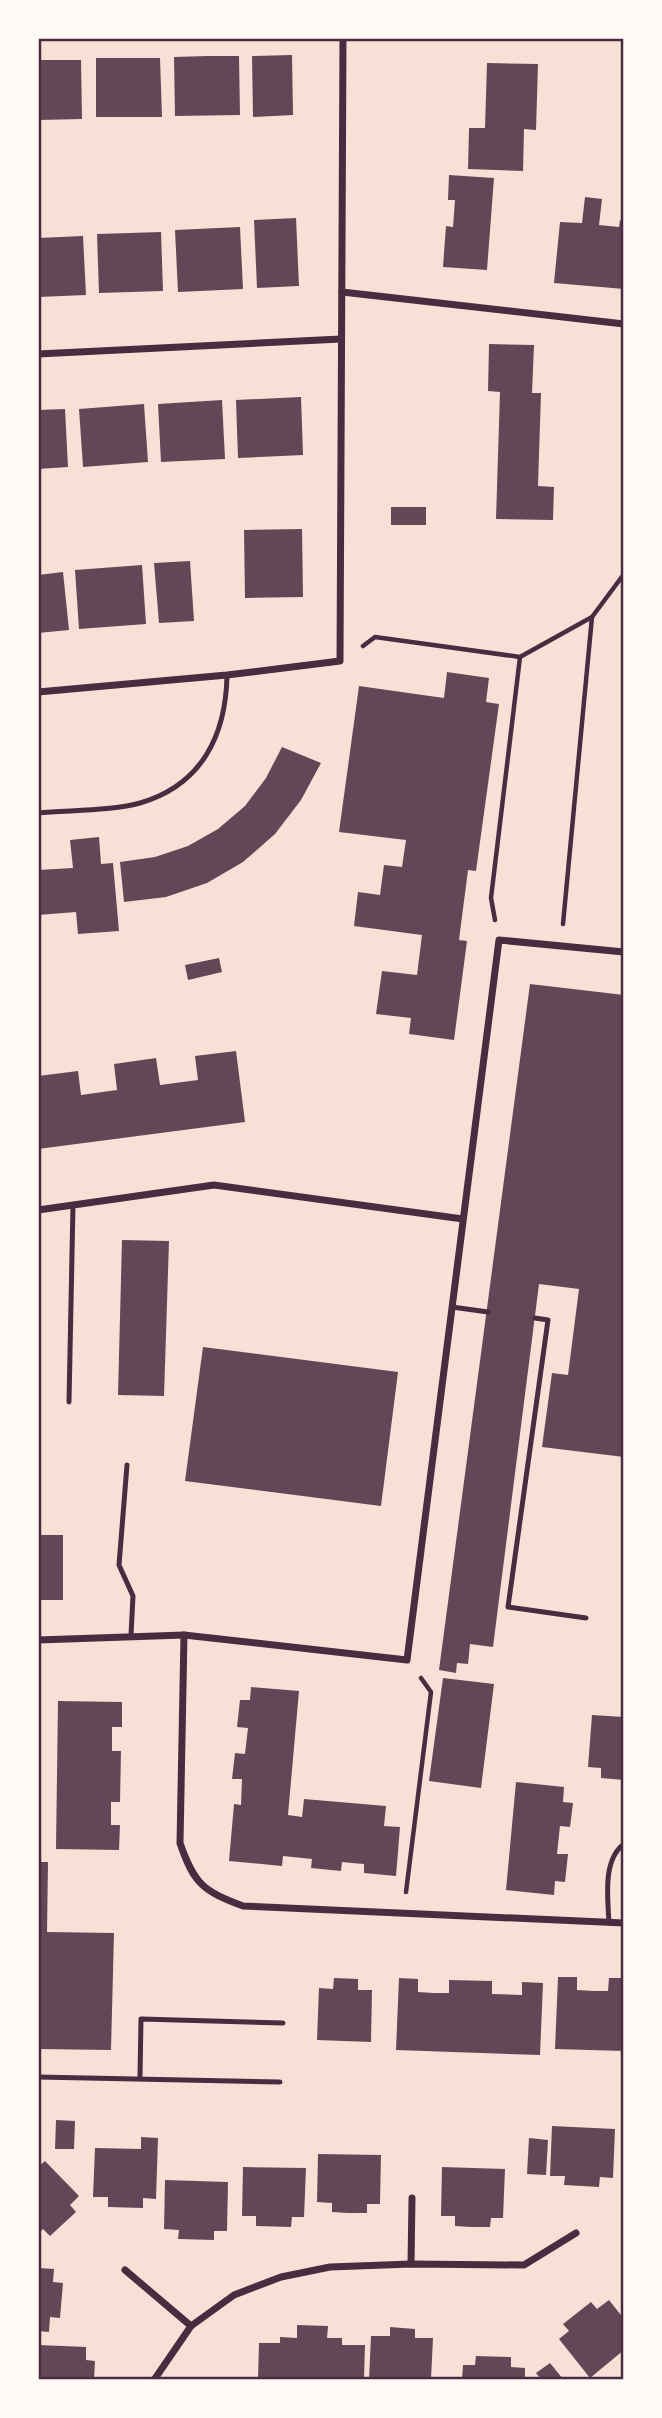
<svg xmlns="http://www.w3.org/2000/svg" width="662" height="2418" font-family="'Playfair Display',serif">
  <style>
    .building { fill: #644757 }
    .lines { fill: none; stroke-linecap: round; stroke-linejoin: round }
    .path { stroke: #4a2c40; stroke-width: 4.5 }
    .service { stroke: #4a2c40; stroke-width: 5 }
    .minor { stroke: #4a2c40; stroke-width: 7 }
    .neatline { fill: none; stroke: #4a2c40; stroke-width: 2.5 }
  </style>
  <rect width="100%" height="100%" fill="#f7e1d7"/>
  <g class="building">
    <polygon points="292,55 293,115 253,117 252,56"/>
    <polygon points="207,56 239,56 240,115 175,116 174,57"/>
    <polygon points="96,58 160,58 162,117 96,117"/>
    <polygon points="38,60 81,60 82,119 38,120"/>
    <polygon points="487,63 538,64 536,130 524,129 523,171 468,169 469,128 485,128"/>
    <polygon points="449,175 494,178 487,270 443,267 446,226 453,227 455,200 448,200"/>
    <polygon points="585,197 602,199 599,225 619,227 620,220 624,221 624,289 554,283 560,222 582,223"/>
    <polygon points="296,218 299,286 257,288 254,220"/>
    <polygon points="240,227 243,289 178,292 175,230"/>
    <polygon points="161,232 163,291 99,293 97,234"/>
    <polygon points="83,236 86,295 38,297 38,238"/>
    <polygon points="489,344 534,345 532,393 541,393 538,486 554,487 553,520 496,519 500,392 488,391"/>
    <polygon points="301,397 303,455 238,458 236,400"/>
    <polygon points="222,400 225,459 161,462 158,404"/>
    <polygon points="144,404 148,462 83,467 79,409"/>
    <polygon points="65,409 68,467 38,469 38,410"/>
    <rect x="391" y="507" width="35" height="18"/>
    <polygon points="302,529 303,597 245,598 244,530"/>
    <polygon points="190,561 194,621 159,623 154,563"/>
    <polygon points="142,565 146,624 79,629 75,570"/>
    <polygon points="63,572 69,630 38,633 38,575"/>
    <polygon points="447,672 489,678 486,702 499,704 476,871 468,870 459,940 467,941 454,1040 409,1034 411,1018 376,1014 382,971 417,975 422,935 354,926 358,892 380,895 384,865 402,867 406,840 339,832 359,686 444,698"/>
    <polygon points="282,747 321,763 301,800 275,834 243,862 207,883 166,897 124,902 120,862 155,857 188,846 218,829 245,806 266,778"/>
    <polygon points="99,837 101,864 113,863 119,931 78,934 76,912 38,915 38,870 73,868 70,840"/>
    <polygon points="219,958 222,972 188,980 185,965"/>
    <polygon points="530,984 624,995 624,1457 542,1447 552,1373 568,1375 579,1289 539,1284 493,1647 470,1644 468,1664 457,1663 456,1673 439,1670"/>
    <polygon points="236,1051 245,1122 38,1149 38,1076 78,1071 81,1095 117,1090 114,1064 156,1058 160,1085 198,1080 195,1056"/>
    <polygon points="122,1240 169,1241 164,1396 118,1395"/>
    <polygon points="203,1347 398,1372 381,1506 185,1481"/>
    <rect x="38" y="1535" width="25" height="65"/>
    <polygon points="443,1678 494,1684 481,1788 429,1781"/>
    <polygon points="251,1687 299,1691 288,1815 302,1817 304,1799 386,1806 384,1826 400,1827 396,1876 364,1873 364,1864 352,1863 342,1862 341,1871 311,1868 312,1859 283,1856 282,1866 229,1861 234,1804 241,1805 242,1779 232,1779 235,1753 245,1754 248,1728 237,1727 240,1700 250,1700"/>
    <polygon points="58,1701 122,1702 122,1727 112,1727 112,1751 121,1751 120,1802 111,1802 111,1825 120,1825 119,1850 56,1849"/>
    <polygon points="592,1715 624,1717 624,1780 601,1778 601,1768 588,1767"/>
    <polygon points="516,1782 564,1787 563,1802 573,1803 570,1827 560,1826 557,1854 568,1854 565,1882 555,1881 554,1895 506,1890"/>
    <polygon points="38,1862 48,1862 47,1932 114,1933 111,2050 38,2049"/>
    <polygon points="558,1977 577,1977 577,1990 594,1991 608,1991 609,1978 624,1978 624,2051 555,2049"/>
    <polygon points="334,1978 358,1979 358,1990 372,1990 371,2042 317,2040 319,1988 333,1989"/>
    <polygon points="399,1978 418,1979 418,1992 434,1993 449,1993 449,1980 492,1981 492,1994 522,1995 522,1982 543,1983 540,2055 396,2050"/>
    <polygon points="56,2120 75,2121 74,2149 55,2149"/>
    <polygon points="552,2126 615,2129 613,2178 600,2177 599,2187 564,2185 565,2176 550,2176"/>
    <polygon points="141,2137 158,2138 156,2199 143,2198 143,2208 108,2207 108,2197 93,2197 95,2148 141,2149"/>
    <polygon points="529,2138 548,2140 546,2175 527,2174"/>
    <polygon points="318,2154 381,2155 380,2204 367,2204 367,2213 348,2213 332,2212 332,2203 317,2202"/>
    <polygon points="45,2161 79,2196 70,2205 76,2212 50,2236 43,2229 38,2234 38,2167"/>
    <polygon points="243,2167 306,2168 304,2217 292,2217 291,2227 256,2226 256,2216 242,2216"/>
    <polygon points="442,2167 505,2169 503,2218 491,2218 490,2227 471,2227 455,2226 455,2216 441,2216"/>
    <polygon points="165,2180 228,2182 227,2231 214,2231 214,2240 178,2239 179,2230 164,2229"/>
    <polygon points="38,2268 54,2269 53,2282 63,2283 60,2318 50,2317 49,2332 38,2331"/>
    <polygon points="609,2300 624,2319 624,2350 590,2378 559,2339 569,2331 563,2324 591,2302 597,2309"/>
    <polygon points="297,2325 328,2326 327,2338 342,2338 342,2345 365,2345 364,2379 258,2379 259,2343 280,2343 280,2337 297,2338"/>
    <polygon points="390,2327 415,2329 415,2338 433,2338 431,2379 369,2379 371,2336 390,2336"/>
    <polygon points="38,2345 86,2347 86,2360 95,2361 94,2379 38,2379"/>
    <polygon points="476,2356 511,2357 511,2367 525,2368 525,2379 462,2379 463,2365 475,2365"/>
    <polygon points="550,2363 563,2379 541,2379 536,2373"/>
  </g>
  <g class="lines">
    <g class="path">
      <polyline points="363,646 375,637 520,657 592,617"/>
      <polyline points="495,920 491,898 520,657"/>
      <polyline points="563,924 592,617 624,574"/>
      <polyline points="406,1892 431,1692 421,1678"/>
    </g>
    <g class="service">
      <path d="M38,813C69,810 111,811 140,803C202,785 226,735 227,675"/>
      <polyline points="452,1307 488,1312"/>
      <polyline points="535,1318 548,1320 508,1607 586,1618"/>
      <polyline points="69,1402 73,1205"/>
      <polyline points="127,1465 119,1565 133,1596 131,1635"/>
      <path d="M609,1923C608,1900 602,1860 624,1844"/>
      <polyline points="38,2077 280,2082"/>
      <polyline points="140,2077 141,2019 283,2023"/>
    </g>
    <g class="minor">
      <polyline points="342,292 624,324"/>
      <polyline points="38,354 341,339"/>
      <polyline points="38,692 227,675 340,661 343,38"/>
      <polyline points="38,1210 214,1185 463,1219"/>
      <path d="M184,1635L180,1843C194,1884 203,1891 243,1906L624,1923"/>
      <polyline points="38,1640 184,1635 407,1660 499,940 624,952"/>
      <polyline points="411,2264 412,2198"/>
      <polyline points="125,2270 191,2326"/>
      <polyline points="154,2380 191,2326 234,2295 281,2277 330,2267 411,2264 524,2265 576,2233"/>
    </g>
  </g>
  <rect width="662" height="2418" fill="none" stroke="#fffaf5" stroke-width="80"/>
  <rect x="40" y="40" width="582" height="2338" class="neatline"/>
</svg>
